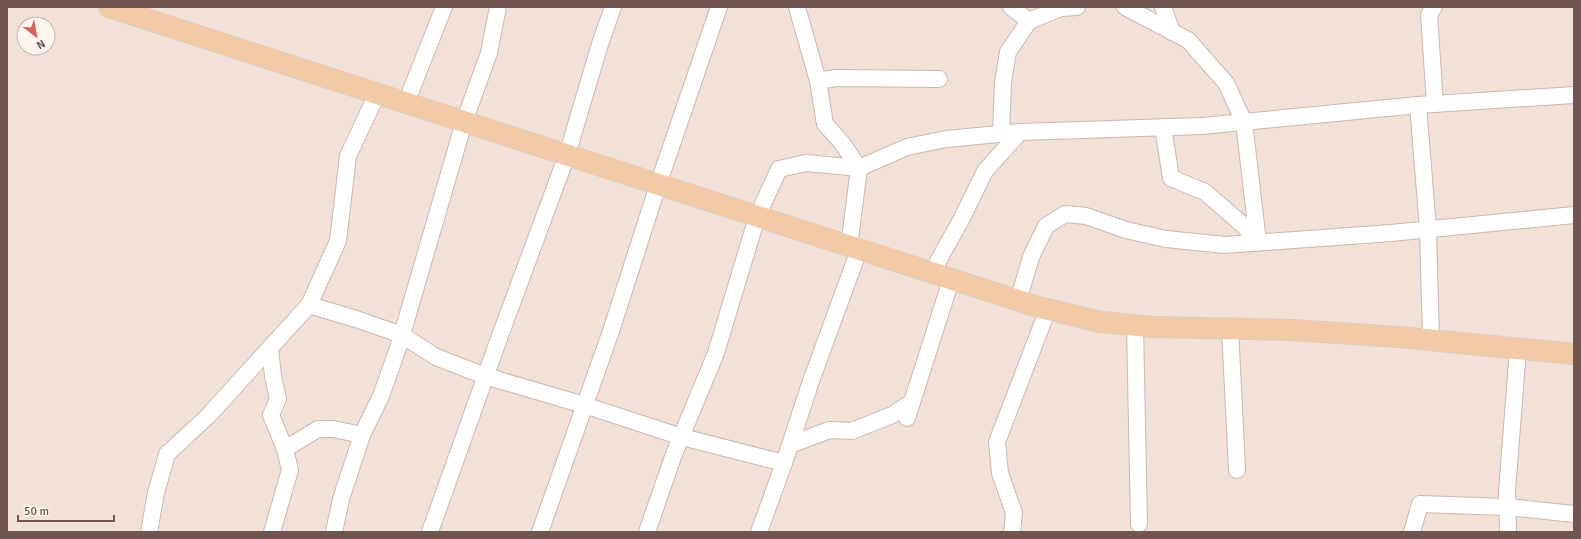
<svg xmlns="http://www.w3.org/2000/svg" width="1581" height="539" font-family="Signika,sans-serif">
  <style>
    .residential { fill: #f1e1d7; fill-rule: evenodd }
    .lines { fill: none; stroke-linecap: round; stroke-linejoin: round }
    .minor-casing { stroke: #cbb7af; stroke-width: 18 }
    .major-casing { stroke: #d4ccca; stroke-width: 22 }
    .minor { stroke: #fff; stroke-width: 16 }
    .major { stroke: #f1caa8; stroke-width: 21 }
  </style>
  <rect width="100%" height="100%" fill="#faf0e8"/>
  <path class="residential" d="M7,7H1574V532H7ZM24,24H48V48H24Z"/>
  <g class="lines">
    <defs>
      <g id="minor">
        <polyline points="797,7 818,81 825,124 842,143 859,168 849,247"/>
        <polyline points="1011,7 1029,21"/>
        <polyline points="1125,7 1188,40 1226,83 1244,122 1258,242 1243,225 1205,192 1171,178 1163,127"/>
        <polyline points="1163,7 1172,32"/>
        <polyline points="1434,7 1429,15 1435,104"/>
        <polyline points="818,81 836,78 939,79"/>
        <polyline points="406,103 444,7"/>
        <polyline points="1418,105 1428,229 1431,340"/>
        <polyline points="1001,133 1003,82 1008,52 1029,21 1061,8 1077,7"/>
        <polyline points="931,274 962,218 985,171 1020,132 1202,126 1418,105 1574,95"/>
        <polyline points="1018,301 1031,257 1046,226 1065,214 1086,216 1126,230 1166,239 1225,245 1391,233 1574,215"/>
        <polyline points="309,305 356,319 402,335 436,357 485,376 584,405 682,437 784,463"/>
        <polyline points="1135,325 1139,524"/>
        <polyline points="1230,328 1237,470"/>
        <polyline points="270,349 273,376 278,399 271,415 285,449 290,470 272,532"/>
        <polyline points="907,418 951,280"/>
        <polyline points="790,445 829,430 852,431 892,415 912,402"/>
        <polyline points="285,449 318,429 333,429 362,435"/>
        <polyline points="149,532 156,493 167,454 208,416 309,305 338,241 348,156 377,94"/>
        <polyline points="334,532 341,499 362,435 381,396 399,345 464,122 489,53 498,7"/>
        <polyline points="430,532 501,333 567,155 600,44 613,7"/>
        <polyline points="540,532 611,331 658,185 719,7"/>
        <polyline points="647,532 674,454 716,353 757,217 779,169 806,163 859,168 907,147 946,139 1020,132"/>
        <polyline points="759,532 784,463 811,381 859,250"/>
        <polyline points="1012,532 1014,513 1000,473 997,442 1048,309"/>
        <polyline points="1412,532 1420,504 1508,507 1574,514"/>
        <polyline points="1508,532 1507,491 1518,349"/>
      </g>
      <polyline id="major" points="109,7 1038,307 1101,322 1153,327 1292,330 1399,337 1574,354"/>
    </defs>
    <use href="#minor" class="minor-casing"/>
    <use href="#major" class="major-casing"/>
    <use href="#minor" class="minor"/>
    <use href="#major" class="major"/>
  </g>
  <rect width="1581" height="539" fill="none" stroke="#71564f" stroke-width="16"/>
  <g transform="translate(36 36) rotate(149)"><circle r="19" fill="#fdf5ee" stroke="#c5b5ae"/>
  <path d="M0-3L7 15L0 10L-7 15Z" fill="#d6635b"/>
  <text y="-6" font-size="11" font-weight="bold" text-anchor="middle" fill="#71564f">N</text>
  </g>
  <path d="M18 515v6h96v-6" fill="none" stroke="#71564f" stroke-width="2"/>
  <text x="24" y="515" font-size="12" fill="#71564f" stroke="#fdf5ee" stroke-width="3" paint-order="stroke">50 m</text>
</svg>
